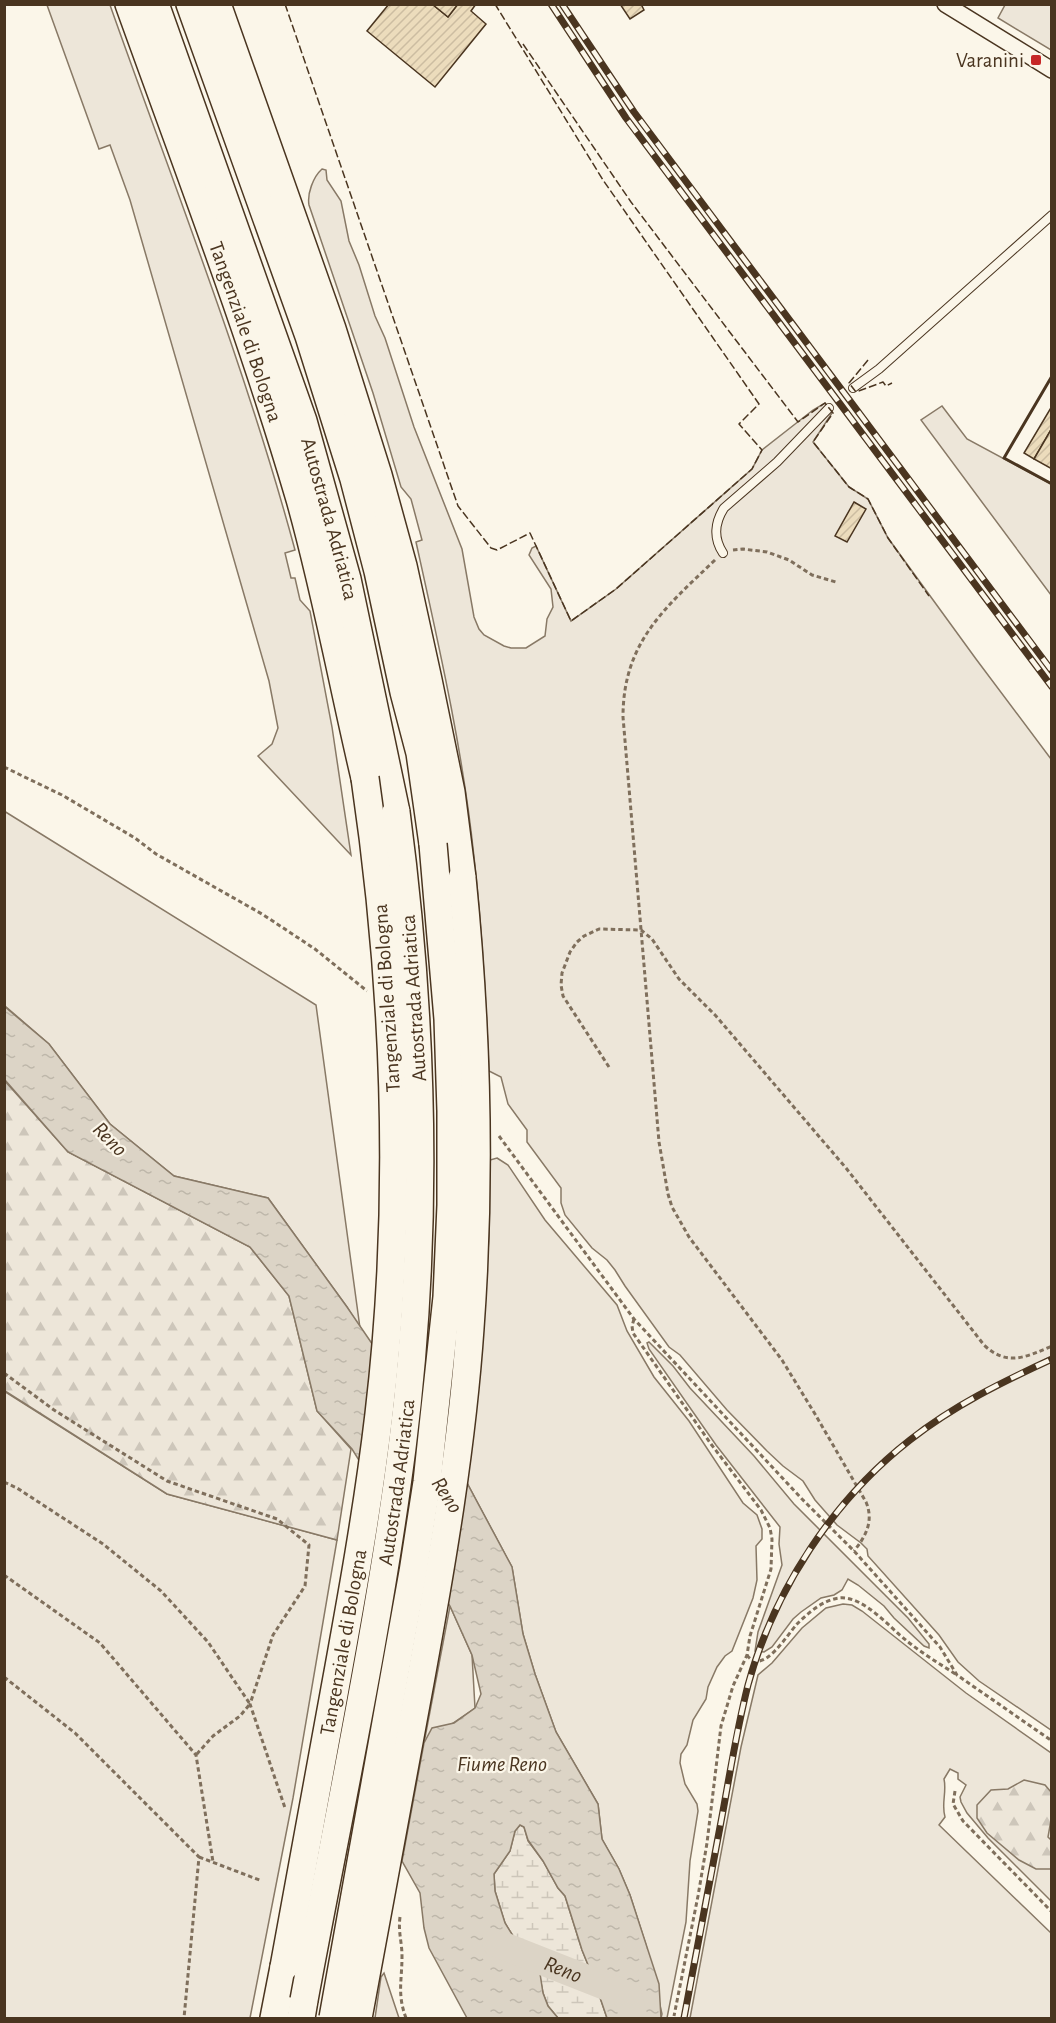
<svg xmlns="http://www.w3.org/2000/svg" width="1056" height="2023" font-family="'Alegreya Sans',sans-serif">
  <style>
    .grass { fill: #ede6d9; stroke: #887966; stroke-width: 1.5 }
    .forest { fill: url(#forest-firs); stroke: #887966; stroke-width: 1.5 }
    .wetland { fill: url(#wetland-marsh); stroke: #887966; stroke-width: 1.5 }
    .water { fill: url(#water-ripples); stroke: #887966; stroke-width: 1.5 }
    .lines { fill: none; stroke-linecap: round; stroke-linejoin: round }
    .river { stroke: #dcd4c6; stroke-width: 28 }
    .building { fill: url(#building-hatch); stroke: #4a3520; stroke-width: 1.5 }
    .lane-casing { stroke: #4a3520; stroke-width: 10 }
    .street-casing { stroke: #4a3520; stroke-width: 18 }
    .highway-casing { stroke: #4a3520; stroke-width: 30 }
    .path { stroke: #7f6f5c; stroke-width: 3; stroke-dasharray: 4.5 3; stroke-linecap: butt }
    .lane { stroke: #fbf6e9; stroke-width: 8 }
    .street { stroke: #fbf6e9; stroke-width: 15 }
    .highway { stroke: #fbf6e9; stroke-width: 27 }
    .rail-casing { stroke: #4a3520; stroke-width: 7 }
    .rail { stroke: #fbf6e9; stroke-width: 4.5; stroke-dasharray: 14; stroke-linecap: butt }
    .highway-bridge-casing { stroke: #4a3520; stroke-width: 30; stroke-linecap: butt }
    .highway-bridge { stroke: #fbf6e9; stroke-width: 27 }
    .fence { stroke: #4a3520; stroke-width: 1.5; stroke-dasharray: 8 3; stroke-linecap: butt }
    .wall { stroke: #4a3520; stroke-width: 3 }
    .poi-dot { fill: #c62828; stroke: #fbf6e9; stroke-width: 2 }
    .labels { text-anchor: middle; dominant-baseline: central; stroke-width: 4.5; stroke-linejoin: round; paint-order: stroke }
    .poi-label { font-size: 21px; fill: #4a3520; stroke: #fbf6e9; text-anchor: end }
    .street-label { font-size: 21px; fill: #4a3520; stroke: #fbf6e9 }
    .water-label { font-size: 22px; font-style: italic; fill: #4a3520; stroke: #fbf6e9 }
  </style>
  <defs>
    <pattern id="forest-firs" width="22" height="20" patternUnits="userSpaceOnUse" patternTransform="scale(1.5)"><rect width="22" height="20" fill="#ede6d9"/><path d="M5 1l3.5 6h-7zM16 11l3.5 6h-7z" fill="#cdc6ba"/></pattern>
    <pattern id="wetland-marsh" width="20" height="14" patternUnits="userSpaceOnUse" patternTransform="scale(1.5)"><rect width="20" height="14" fill="#ede6d9"/><path d="M1 5h8M5 5V1M11 12h8M15 12V8" fill="none" stroke="#cdc6ba"/></pattern>
    <pattern id="water-ripples" width="26" height="14" patternUnits="userSpaceOnUse" patternTransform="scale(1.5)"><rect width="26" height="14" fill="#dcd4c6"/><path d="M2 4q2-2 4 0t4 0M15 11q2-2 4 0t4 0" fill="none" stroke="#beb7aa"/></pattern>
    <pattern id="building-hatch" width="6" height="6" patternUnits="userSpaceOnUse" patternTransform="scale(1.5)"><rect width="6" height="6" fill="#ecdcbc"/><path d="M-1 1l2-2M0 6l6-6M5 7l2-2" fill="none" stroke="#ccbda1"/></pattern>
  </defs>
  <rect width="100%" height="100%" fill="#fbf6e9"/>
  <g class="grass">
    <path d="M47,5H110C174,186 245,365 295,550L285,553L291,578H295L300,600L310,611L332,727L351,855L258,756L272,744L278,728L269,681L130,200L110,145L99,149Z"/>
    <polygon points="1005,5 1051,5 1051,50 998,18"/>
    <path d="M322,169L326,170L327,180L341,201L349,241L359,265L375,316L385,338L414,427L462,549L474,617L479,629L484,635L504,646L511,648H526L545,636L547,619L553,607L551,589L529,555L532,548L536,546L571,621L616,589L752,469L762,450L813,410L825,403L832,413L813,442L849,487L868,499L888,538L976,659L1051,759V1730L979,1681L958,1662L939,1635L868,1556L867,1549L861,1543L837,1525L815,1500L803,1481L783,1466L767,1451L727,1410L680,1355L669,1347L625,1286L615,1270L607,1260L592,1248L565,1215L561,1203V1188L527,1142V1130L508,1104L501,1077L489,1071C486,1000 482,928 474,857C463,751 439,646 416,542L422,540L411,499L401,487L373,393L309,205C307,194 313,177 322,169Z"/>
    <polygon points="942,406 967,439 1051,484 1051,595 921,420"/>
    <polygon points="4,811 316,1005 360,1328 347,1307 268,1198 174,1176 110,1124 49,1044 5,1006"/>
    <polygon points="497,1158 508,1165 545,1220 617,1305 627,1331 654,1377 689,1421 743,1503 757,1515 762,1529 762,1539 756,1546 757,1580 753,1598 732,1651 725,1656 717,1667 708,1687 706,1699 693,1720 687,1745 681,1754 680,1763 685,1784 697,1804 698,1811 690,1861 686,1922 667,2018 661,2018 662,2014 646,1945 630,1895 619,1869 602,1839 598,1804 556,1732 535,1674 523,1634 512,1567 467,1483 481,1357 489,1236 490,1160"/>
    <polygon points="649,1342 673,1366 690,1388 754,1456 794,1504 908,1618 929,1644 929,1648 924,1646 894,1618 884,1606 858,1585 848,1579 842,1590 834,1595 821,1598 801,1612 793,1619 772,1647 764,1652 755,1651 758,1632 782,1565 779,1544 780,1527 716,1445 649,1349 647,1343"/>
    <polygon points="4,1391 167,1494 337,1540 293,1798 250,2018 5,2018"/>
    <path d="M843,1604L852,1605L862,1611L966,1693L1051,1753V1901L988,1838L967,1813L961,1802L960,1797L966,1785L958,1779V1773L950,1769L944,1779C947,1792 941,1804 945,1817L939,1825L1051,1933V2018H690L741,1747L758,1675L772,1663L802,1628L826,1608Z"/>
    <polygon points="450,1606 472,1655 475,1708 424,1743"/>
    <polygon points="384,1973 399,2018 375,2018 381,1977"/>
  </g>
  <g class="forest">
    <polygon points="4,1080 68,1152 250,1247 289,1296 317,1411 351,1449 337,1540 167,1494 5,1391"/>
    <polygon points="1024,1780 1045,1785 1051,1792 1051,1820 1048,1837 1051,1840 1051,1869 1036,1869 1019,1860 987,1833 977,1818 977,1805 991,1790 1008,1789"/>
  </g>
  <polygon class="wetland" points="520,1825 524,1827 528,1841 543,1861 558,1888 565,1896 582,1950 593,1977 607,2018 558,2018 548,2006 543,1993 538,1967 533,1957 518,1944 505,1923 495,1891 494,1874 510,1851 515,1831"/>
  <polygon class="water" points="4,1006 49,1044 110,1124 174,1176 268,1198 347,1307 467,1483 512,1567 523,1634 535,1674 556,1732 598,1804 602,1839 619,1869 630,1895 659,1984 661,2018 607,2018 593,1977 582,1950 565,1896 558,1888 543,1861 528,1840 524,1827 520,1825 515,1831 510,1851 494,1874 495,1891 505,1923 518,1944 533,1957 539,1967 543,1993 548,2006 558,2018 467,2018 429,1948 424,1928 420,1893 402,1861 424,1743 432,1728 454,1723 475,1708 481,1694 472,1655 450,1606 352,1449 317,1411 289,1296 250,1247 68,1152 5,1080"/>
  <g class="lines">
    <path class="river" id="s1" d="M496,1943L628,1995L633,2018"/>
  </g>
  <g class="building">
    <polygon points="389,4 432,4 448,17 458,4 476,4 471,11 486,24 435,87 367,31"/>
    <polygon points="432,4 458,4 448,17"/>
    <polygon points="620,4 641,4 644,10 630,19"/>
    <polygon points="1052,406 1052,428 1034,459 1024,453"/>
    <polygon points="1052,428 1052,469 1034,459"/>
    <polygon points="854,502 866,509 847,542 835,536"/>
  </g>
  <g class="lines">
    <defs>
      <g id="lane">
        <polyline points="853,388 879,369 1052,215"/>
        <path d="M723,553C713,538 715,522 724,508L777,462L829,408"/>
      </g>
      <polyline id="street" points="945,4 1052,70"/>
      <g id="highway">
        <path id="s2" d="M129,4C188,168 251,332 300,499C326,591 343,685 365,778"/>
        <path id="s3" d="M155,4L303,421L347,579L396,812"/>
        <polyline points="190,4 309,336 354,479 378,571 404,692 420,753 433,844"/>
        <polyline points="217,4 332,329 378,475 403,566 428,680 451,792 462,878"/>
        <polyline points="274,2018 284,1967"/>
        <polyline points="301,2018 304,2000"/>
      </g>
    </defs>
    <use href="#lane" class="lane-casing"/>
    <use href="#street" class="street-casing"/>
    <use href="#highway" class="highway-casing"/>
    <g class="path">
      <polyline points="733,550 743,549 767,552 789,560 812,575 836,582"/>
      <path d="M715,560C665,608 623,642 623,717L659,1142L668,1194L672,1207L689,1237L782,1360L815,1414L866,1502C874,1521 866,1536 854,1551"/>
      <polyline points="4,767 62,795 135,838 156,854 262,914 315,949 367,991"/>
      <path d="M609,1067L563,996L561,985L562,973L570,952L577,942L584,936L599,929L641,930L652,939L679,979L716,1016L846,1168L984,1345C1007,1367 1026,1357 1052,1346"/>
      <polyline points="499,1136 634,1319 802,1499 854,1551 940,1647 957,1675 1052,1741"/>
      <polyline points="634,1319 632,1326 633,1333 711,1444 761,1510 770,1528 772,1539 771,1569 750,1636 747,1655 733,1686 721,1726 707,1843 698,1896 674,2016"/>
      <polyline points="4,1373 54,1410 167,1481 277,1519 309,1545 305,1586 273,1635 250,1704 285,1808"/>
      <polyline points="4,1482 17,1488 103,1544 161,1591 208,1642 250,1704 240,1716 213,1736 196,1755"/>
      <polyline points="4,1575 100,1643 196,1755 213,1862"/>
      <path d="M747,1655C762,1677 787,1635 797,1624C808,1613 823,1600 839,1598C863,1595 890,1628 907,1641C923,1654 940,1664 957,1675"/>
      <polyline points="4,1677 75,1733 199,1857 184,2018"/>
      <polyline points="955,1791 953,1804 963,1821 1052,1912"/>
      <polyline points="199,1857 262,1881"/>
      <path d="M400,1917C398,1932 402,1942 402,1956C402,1981 397,1994 406,2018"/>
    </g>
    <use href="#lane" class="lane"/>
    <use href="#street" class="street"/>
    <use href="#highway" class="highway"/>
    <defs>
      <g id="rail">
        <polyline points="551,4 626,118 1052,687"/>
        <polyline points="562,4 634,112 1052,671"/>
        <path d="M684,2018C696,1955 708,1891 720,1827C729,1780 736,1732 748,1685C774,1590 833,1500 910,1440C953,1406 1002,1382 1052,1359"/>
      </g>
    </defs>
    <use href="#rail" class="rail-casing"/>
    <use href="#rail" class="rail"/>
    <defs>
      <g id="highway-bridge">
        <path id="s4" d="M284,1967C301,1876 317,1785 334,1694C351,1601 368,1508 379,1414C404,1202 396,989 365,778"/>
        <path id="s5" d="M304,2000C338,1816 378,1633 402,1448C429,1236 424,1023 396,812"/>
        <polyline points="333,2018 413,1572 427,1482 447,1297 451,1205 451,1111 448,1019 433,844"/>
        <path d="M358,2018C379,1905 400,1791 421,1677C442,1562 462,1445 470,1328C481,1178 477,1028 462,878"/>
      </g>
    </defs>
    <use href="#highway-bridge" class="highway-bridge-casing"/>
    <use href="#highway-bridge" class="highway-bridge"/>
    <g class="fence">
      <polyline points="285,4 458,506 491,548 497,550 530,533 571,621 616,589 752,469 762,450 739,424 759,404 603,180 495,4"/>
      <polyline points="523,44 631,202 798,422 825,403 833,413 813,442 849,487 868,499 888,538 929,596"/>
      <polyline points="868,360 849,383 856,392 883,382 886,386 892,383"/>
    </g>
    <polyline class="wall" points="1052,376 1004,458 1052,484"/>
  </g>
  <rect class="poi-dot" x="1030" y="54" width="12" height="12" rx="3"/>
  <g class="labels">
    <g class="poi-label">
      <text x="1024" y="60">Varanini</text>
    </g>
    <g class="street-label">
      <text stroke="none"><textPath href="#s2" startOffset="348">Tangenziale di Bologna</textPath></text>
      <text stroke="none"><textPath href="#s3" startOffset="544">Autostrada Adriatica</textPath></text>
      <text transform="translate(387 998) rotate(-94)">Tangenziale di Bologna</text>
      <text transform="translate(414 998) rotate(-94)">Autostrada Adriatica</text>
      <text stroke="none"><textPath href="#s5" startOffset="526">Autostrada Adriatica</textPath></text>
      <text stroke="none"><textPath href="#s4" startOffset="330">Tangenziale di Bologna</textPath></text>
    </g>
    <g class="water-label">
      <text transform="translate(110 1139) rotate(45)">Reno</text>
      <text transform="translate(447 1495) rotate(57)">Reno</text>
      <text x="502" y="1764">Fiume Reno</text>
      <text stroke="none"><textPath href="#s1" startOffset="72">Reno</textPath></text>
    </g>
  </g>
  <rect width="1056" height="2023" fill="none" stroke="#4a3520" stroke-width="12"/>
</svg>
